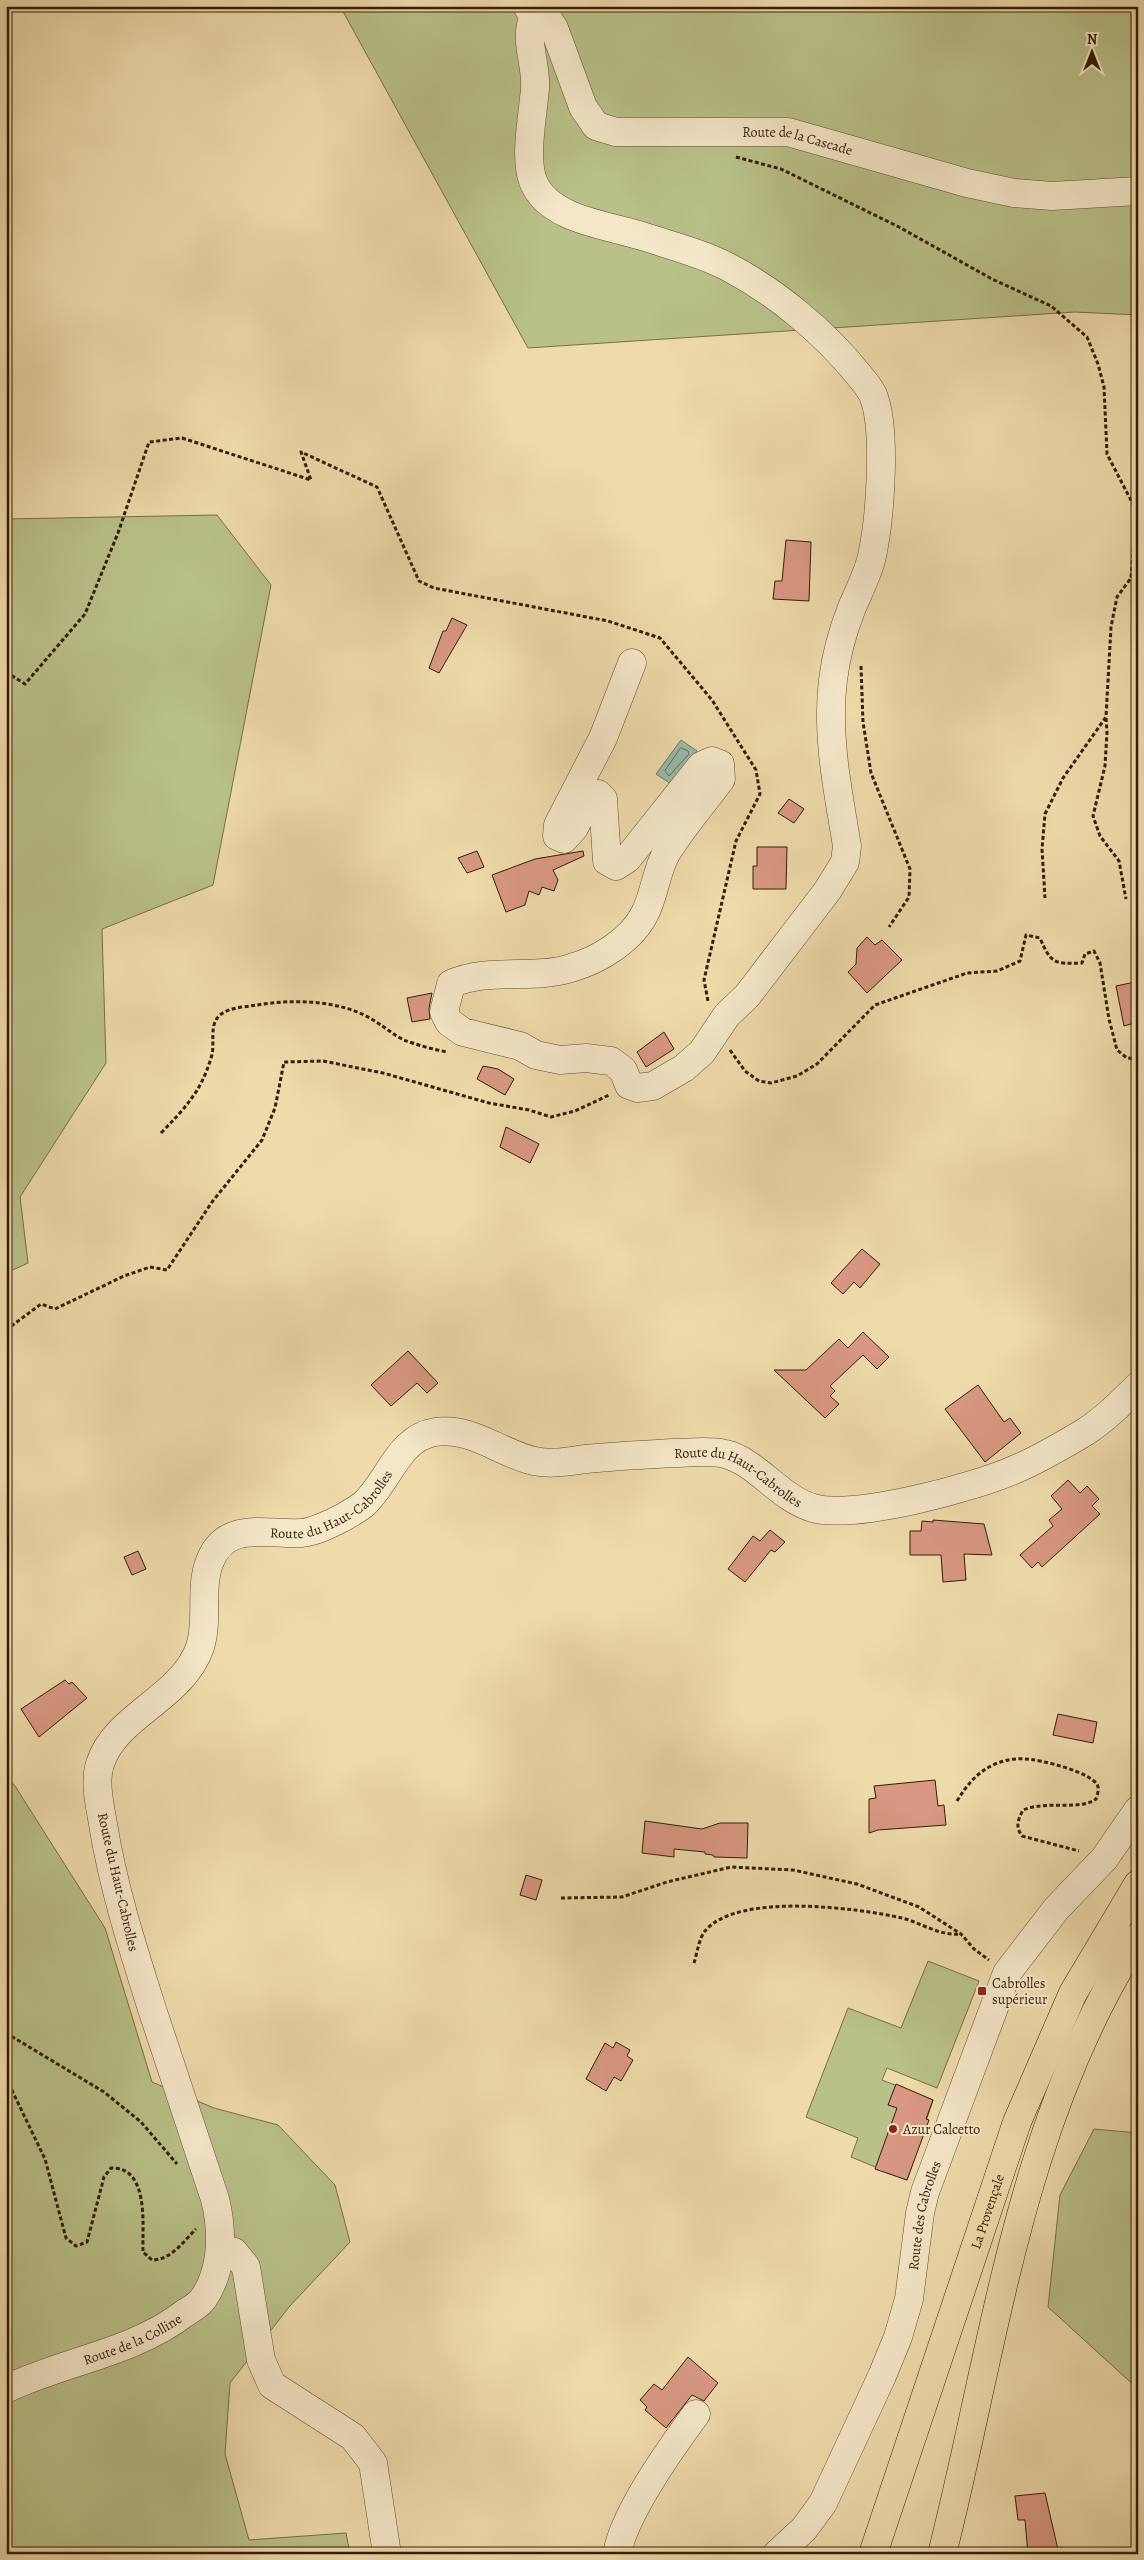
<svg xmlns="http://www.w3.org/2000/svg" width="1144" height="2560" font-family="Alegreya,serif">
  <style>
    .green { fill: #b9c089; stroke: #786e48 }
    .water { fill: #99bba9; stroke: #717b68 }
    .lines { fill: none; stroke-linecap: round; stroke-linejoin: round }
    .shore { stroke: #686c58; stroke-width: 1 }
    .building { fill: #d89883; stroke: #361c06 }
    .minor-casing { stroke: #644c2f; stroke-width: 29 }
    .highway-casing { stroke: #361c06; stroke-width: 29 }
    .path { stroke: #361c06; stroke-width: 3; stroke-dasharray: 4 2.5; stroke-linecap: butt }
    .minor { stroke: #f4e7c8; stroke-width: 28 }
    .highway { stroke: #eedaab; stroke-width: 28 }
    .poi-dot { fill: #8f2418; stroke: #f4e7c8; stroke-width: 2 }
    .labels { text-anchor: middle; dominant-baseline: central; stroke-width: 4; stroke-linejoin: round; paint-order: stroke }
    .street-label { font-size: 14px; fill: #361c06; stroke: #f4e7c8 }
    .poi-label { font-size: 14px; fill: #361c06; stroke: #f4e7c8; text-anchor: start }
  </style>
  <rect width="100%" height="100%" fill="#eedaab"/>
  <filter id="stains"><feTurbulence type="fractalNoise" baseFrequency=".004" numOctaves="4"/><feColorMatrix values="0 0 0 0 .2 0 0 0 0 .09 0 0 0 0 .02 0 0 0 .5 -.17"/></filter>
  <radialGradient id="worn" r=".72"><stop offset=".6" stop-color="#630" stop-opacity="0"/><stop offset="1" stop-color="#630" stop-opacity=".3"/></radialGradient>
  <g class="green">
    <polygon points="340,6 1138,6 1138,315 1075,312 528,348"/>
    <polygon points="217,515 271,585 213,885 102,929 106,1063 20,1197 28,1263 6,1273 6,519"/>
    <polygon points="6,1776 15,1786 105,1928 152,2082 214,2108 278,2125 335,2185 350,2242 289,2307 230,2383 225,2454 249,2540 346,2533 350,2554 6,2554"/>
    <polygon points="928,1961 979,1981 937,2088 887,2068 882,2080 933,2100 907,2180 851,2157 858,2138 806,2117 848,2008 901,2028"/>
    <polygon points="1094,2129 1138,2133 1138,2389 1048,2307 1060,2195"/>
  </g>
  <polygon class="water" points="681,740 697,751 671,784 656,774"/>
  <g class="lines">
    <polygon class="shore" points="681,748 688,751 689,754 669,776 665,771"/>
  </g>
  <g class="building">
    <polygon points="786,540 811,542 809,601 773,599 775,581 782,581"/>
    <polygon points="452,618 467,625 439,673 429,668 443,631 446,631"/>
    <polygon points="789,799 804,809 794,823 778,813"/>
    <polygon points="757,847 787,847 786,889 753,889 753,866 757,866"/>
    <polygon points="477,851 484,867 467,873 458,858"/>
    <polygon points="583,851 584,856 553,870 558,880 554,891 542,887 539,895 529,891 525,905 506,912 492,875 535,859"/>
    <polygon points="867,937 875,945 882,940 902,960 867,993 848,972 856,964 857,948"/>
    <polygon points="1135,982 1138,1022 1124,1026 1116,986"/>
    <polygon points="432,993 429,1008 430,1019 412,1022 407,998"/>
    <polygon points="664,1032 674,1049 646,1067 637,1052"/>
    <polygon points="483,1066 498,1069 514,1079 505,1095 477,1079"/>
    <polygon points="506,1127 539,1144 530,1163 500,1147"/>
    <polygon points="862,1249 880,1264 860,1288 854,1282 843,1294 831,1283"/>
    <polygon points="863,1332 889,1357 877,1369 863,1355 830,1386 835,1391 830,1396 839,1404 825,1418 774,1370 806,1370 839,1339 848,1348"/>
    <polygon points="408,1351 438,1383 427,1393 417,1383 391,1406 371,1385"/>
    <polygon points="978,1385 1004,1422 1010,1418 1021,1433 985,1462 945,1409"/>
    <polygon points="1068,1480 1080,1493 1087,1486 1099,1499 1092,1506 1100,1514 1042,1567 1038,1562 1032,1568 1020,1555 1053,1526 1049,1520 1062,1509 1051,1496"/>
    <polygon points="933,1520 984,1524 992,1555 964,1554 966,1580 943,1582 941,1555 910,1555 910,1531 921,1531 922,1521 933,1522"/>
    <polygon points="770,1530 785,1542 775,1552 771,1550 745,1582 728,1569 753,1536 760,1541"/>
    <polygon points="138,1551 146,1569 132,1575 124,1557"/>
    <polygon points="65,1680 69,1684 72,1682 87,1698 39,1737 21,1709"/>
    <polygon points="1058,1714 1097,1722 1093,1743 1053,1735"/>
    <polygon points="935,1780 938,1806 944,1805 946,1825 878,1830 869,1833 869,1799 876,1798 874,1786"/>
    <polygon points="645,1821 702,1829 720,1823 748,1823 747,1858 714,1857 713,1855 705,1854 705,1852 674,1849 674,1857 642,1853"/>
    <polygon points="526,1875 542,1880 536,1900 520,1895"/>
    <polygon points="616,2042 630,2050 627,2056 633,2060 621,2081 614,2077 606,2091 586,2079 605,2043 613,2048"/>
    <polygon points="896,2084 933,2100 926,2119 929,2120 907,2180 875,2169 897,2108 888,2105"/>
    <polygon points="688,2357 718,2383 704,2401 692,2395 666,2428 645,2410 647,2407 640,2400 654,2384 662,2390"/>
    <polygon points="1045,2493 1059,2554 1028,2554 1025,2520 1018,2520 1015,2496"/>
  </g>
  <g class="lines">
    <defs>
      <g id="minor">
        <path id="s1" d="M527,6L534,17L547,18L554,28L583,107L596,126L616,132H788L967,183L1014,193L1052,196L1138,191"/>
        <path d="M534,17C523,39 537,64 535,88C533,115 524,157 533,181C548,220 608,225 642,236C669,245 705,254 730,268C777,293 824,332 858,374C863,380 870,388 873,395C887,429 880,519 872,556C868,575 858,592 851,610C842,633 836,656 833,680C826,736 838,791 847,846L845,862L828,890L747,996L727,1015L702,1052L684,1068L653,1086L637,1088L629,1085L623,1070L611,1061L586,1058L560,1060L536,1055L520,1046L463,1032L449,1022L444,1012L451,984C488,967 533,980 571,968C599,960 632,940 645,913C655,894 656,870 667,852C683,826 703,803 721,779L720,764L712,761L701,766L627,859L616,866L607,861L603,799L598,794L590,796L574,828L564,839L557,836L558,825L603,738L632,663"/>
        <polyline points="220,2248 234,2252 246,2267 261,2360 272,2385 353,2437 373,2463 387,2554"/>
        <path id="s2" d="M6,2389C64,2361 133,2353 185,2313C191,2309 199,2305 203,2299C223,2271 223,2231 215,2199C194,2136 173,2073 152,2009C133,1949 113,1887 103,1824C100,1806 94,1782 100,1764C115,1715 182,1699 200,1647C209,1619 199,1588 210,1561C226,1520 268,1535 301,1533C315,1532 330,1524 342,1518C349,1514 358,1509 364,1504C389,1481 398,1438 435,1432C470,1426 502,1454 534,1461C551,1465 569,1461 586,1459C615,1456 644,1455 673,1453C690,1453 709,1450 725,1454C756,1461 779,1498 813,1508C855,1520 976,1487 1016,1469C1040,1459 1063,1445 1085,1432C1104,1420 1122,1402 1138,1386"/>
        <path d="M617,2554C624,2513 671,2448 696,2414"/>
        <path id="s3" d="M777,2554L804,2529L823,2503L882,2376L898,2337L909,2299L920,2213L925,2192L1007,1973L1057,1908L1104,1859L1138,1810"/>
      </g>
      <g id="highway">
        <path id="s4" d="M873,2554L1017,2122L1073,1993L1138,1884"/>
        <path d="M942,2554C995,2345 1019,2122 1138,1937"/>
      </g>
    </defs>
    <use href="#minor" class="minor-casing"/>
    <use href="#highway" class="highway-casing"/>
    <g class="path">
      <polyline points="736,157 781,169 899,227 992,279 1051,306 1087,337 1098,364 1104,387 1107,454 1136,510 1131,578 1117,597 1111,627 1106,717 1063,778 1045,814 1042,849 1045,898"/>
      <polyline points="861,666 863,722 871,773 910,869 909,897 889,927"/>
      <polyline points="6,672 25,684 85,614 118,533 149,442 182,438 311,480 301,452 377,487 419,581 434,588 608,621 660,638 712,700 756,770 760,794 736,841 704,980 708,1001"/>
      <polyline points="1106,718 1107,732 1105,766 1093,816 1100,836 1119,861 1126,899"/>
      <path d="M730,1050L745,1071L759,1081L771,1083L797,1076L817,1064L875,1005L967,973L997,971L1020,961L1026,935L1040,938C1051,964 1054,964 1082,963L1085,954L1094,951L1100,963L1109,1019L1117,1050L1127,1058L1138,1059"/>
      <path d="M161,1133C185,1108 201,1092 211,1058C216,1045 208,1025 220,1015C230,1007 245,1007 257,1005C293,999 336,1000 368,1017C381,1024 392,1034 404,1040C417,1045 435,1050 448,1052"/>
      <polyline points="6,1330 41,1304 55,1309 124,1276 150,1267 167,1270 212,1202 262,1140 275,1108 284,1062 323,1061 383,1073 489,1103 529,1110 551,1117 575,1111 609,1095"/>
      <path d="M957,1801C967,1785 977,1772 995,1764C1005,1760 1015,1758 1025,1759C1039,1759 1096,1773 1098,1787C1099,1790 1097,1796 1096,1799C1080,1811 1047,1800 1023,1810C1018,1820 1015,1826 1022,1836L1079,1851"/>
      <polyline points="561,1898 622,1897 667,1882 731,1867 793,1870 857,1884 919,1907 961,1934 974,1949 989,1960"/>
      <path d="M694,1963C697,1954 699,1938 705,1931C737,1892 858,1908 902,1918C922,1923 939,1936 960,1934"/>
      <polyline points="6,2033 104,2092 141,2122 177,2164"/>
      <path d="M6,2078L45,2159L66,2238L76,2246L87,2242L104,2177L111,2168C150,2167 142,2226 143,2252L152,2260C171,2260 183,2242 196,2229"/>
    </g>
    <use href="#minor" class="minor"/>
    <use href="#highway" class="highway"/>
  </g>
  <g class="poi-dot">
    <rect x="977" y="1986" width="10" height="10" rx="2.5"/>
    <circle cx="893" cy="2129" r="5"/>
  </g>
  <g class="labels">
    <g class="street-label">
      <text stroke="none"><textPath href="#s1" startOffset="349">Route de la Cascade</textPath></text>
      <text stroke="none"><textPath href="#s2" startOffset="1611">Route du Haut-Cabrolles</textPath></text>
      <text stroke="none"><textPath href="#s2" startOffset="1161">Route du Haut-Cabrolles</textPath></text>
      <text transform="translate(118 1882) rotate(77)">Route du Haut-Cabrolles</text>
      <text stroke="none"><textPath href="#s4" startOffset="361">La Provençale</textPath></text>
      <text stroke="none"><textPath href="#s3" startOffset="376">Route des Cabrolles</textPath></text>
      <text stroke="none"><textPath href="#s2" startOffset="136">Route de la Colline</textPath></text>
    </g>
    <g class="poi-label">
      <text x="992" y="1983">Cabrolles<tspan x="992" dy="16">supérieur</tspan></text>
      <text x="903" y="2129">Azur Calcetto</text>
    </g>
  </g>
  <rect width="1144" height="2560" fill="none" stroke="#eedaab" stroke-width="25"/>
  <rect x="8" y="8" width="1129" height="2545" fill="none" stroke="#361c06" stroke-width="2.5"/>
  <rect x="12" y="12" width="1119" height="2535" fill="none" stroke="#361c06"/>
  <g transform="translate(1092 52)" stroke="#f4e7c8" stroke-width="4" paint-order="stroke">
  <path d="M0-4L9 19L0 12L-9 19Z" fill="#361c06"/>
  <text y="-8" font-size="14" font-weight="bold" text-anchor="middle" fill="#361c06">N</text>
  </g>
  <rect width="100%" height="100%" filter="url(#stains)"/>
  <rect width="100%" height="100%" fill="url(#worn)"/>
</svg>
